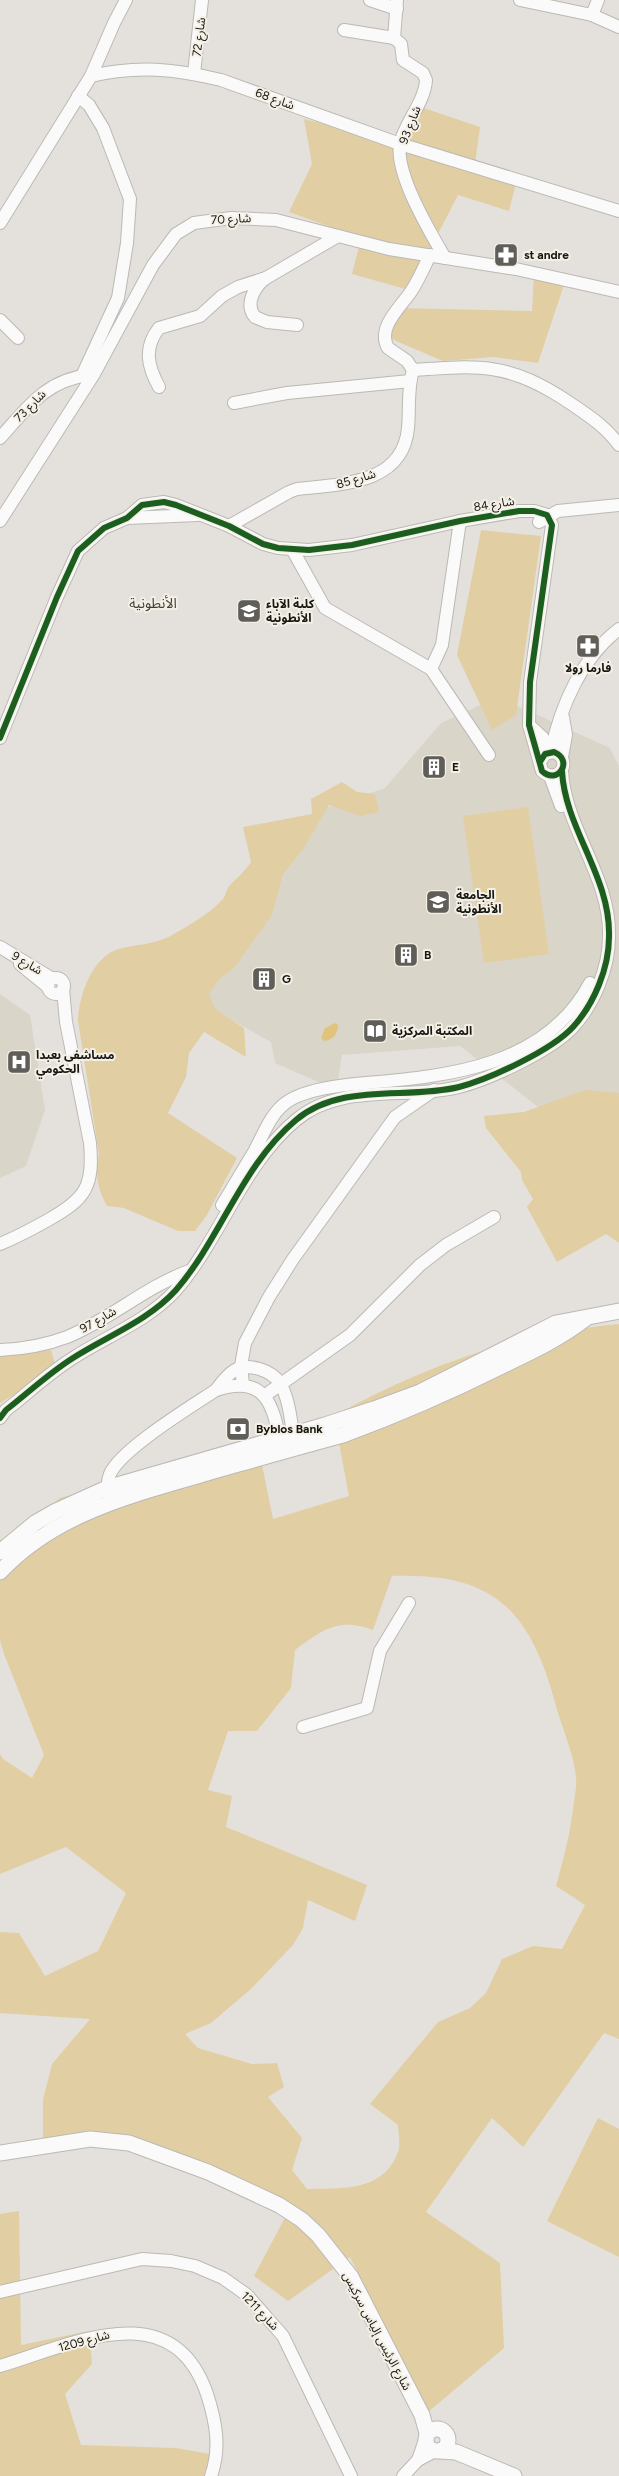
<svg xmlns="http://www.w3.org/2000/svg" width="619" height="2476" font-family="Figtree,'Noto Sans Arabic',sans-serif">
  <style>
    .built { fill: #dad5c9 }
    .green { fill: #e2cea3; fill-rule: evenodd }
    .water { fill: #e1c37d }
    .lines { fill: none; stroke-linecap: round; stroke-linejoin: round }
    .minor-casing { stroke: #bbb9b5; stroke-width: 14 }
    .major-casing { stroke: #bbb9b5; stroke-width: 17 }
    .minor { stroke: #fbfafa; stroke-width: 12 }
    .major { stroke: #fbfafa; stroke-width: 15 }
    .cycleway-casing { stroke: #f4f0e6; stroke-width: 9 }
    .cycleway { stroke: #1b5e20; stroke-width: 6 }
    .labels { text-anchor: middle; dominant-baseline: central; stroke-width: 4; stroke-linejoin: round; paint-order: stroke }
    .street-label { font-size: 12px; fill: #181713; stroke: #f4f0e6 }
    .poi-label { font-size: 12px; font-weight: bold; fill: #181713; stroke: #f4f0e6; text-anchor: start }
    .neighbourhood-label { font-size: 14px; fill: #433f37; stroke: #f4f0e6 }
  </style>
  <rect width="100%" height="100%" fill="#e4e1dc"/>
  <g class="built">
    <polygon points="498,697 610,748 619,766 619,1101 556,1121 460,1046 342,1055 338,1080 325,1085 275,1063 271,1042 189,996 326,808 385,788 441,723"/>
    <polygon points="0,994 30,1015 45,1110 26,1166 0,1178"/>
  </g>
  <g class="green">
    <polygon points="418,106 480,127 475,164 516,183 509,211 458,195 409,290 352,274 361,238 289,212 312,164 304,119 405,144"/>
    <polygon points="534,273 566,279 538,363 494,357 443,361 389,338 396,308 532,311"/>
    <polygon points="481,530 541,536 516,715 492,730 457,655"/>
    <path d="M342,782L357,792L375,794L379,812L360,816L329,805L303,849L283,874L272,915L234,968L219,979L209,994L215,1009L244,1028L246,1057L204,1032L189,1053L186,1077L168,1113L237,1158L207,1215L195,1231H178L124,1208L107,1206C97,1188 95,1174 99,1154L78,1021C79,994 93,954 122,948C140,944 158,944 174,934C189,925 209,914 221,901C226,897 226,889 230,885C238,877 245,871 251,862L243,827L312,814L311,799Z"/>
    <polygon points="528,807 549,954 484,963 463,816"/>
    <polygon points="585,1090 619,1093 619,1243 606,1234 557,1262 527,1207 533,1199 522,1180 521,1172 486,1128 484,1116 524,1112"/>
    <path d="M619,1324V2039L604,2033L523,2147L492,2118L426,2212L500,2263L504,2348L427,2413L350,2257L288,2301L254,2276L289,2210C204,2165 144,2119 43,2139V2100L52,2064L90,2019L0,2013V1932L19,1933L45,1976L98,1951L126,1893L66,1847L0,1874V1754L3,1759L32,1778L44,1755L4,1654L0,1640V1540L10,1537L60,1498L258,1445L273,1519L349,1496L334,1416C422,1366 517,1333 619,1324ZM392,1576C500,1572 532,1615 558,1713C564,1732 575,1759 576,1778C577,1786 575,1794 574,1801C571,1831 564,1857 556,1886L585,1905L562,1949L533,1946L502,1959L486,1993L470,2008L438,2022L370,2104L398,2125C398,2132 401,2145 398,2152C383,2192 343,2188 307,2189L292,2170L302,2138L268,2097L284,2087L277,2063L252,2064L198,2048L185,2034L211,2023L251,1989L293,1945L303,1928L308,1900L355,1921L367,1885L226,1827L232,1796L208,1790L228,1731H257L291,1688L295,1650C322,1630 339,1617 373,1630Z"/>
    <polygon points="51,1350 55,1364 33,1383 0,1403 0,1356"/>
    <polygon points="598,2118 619,2129 619,2257 547,2221"/>
    <polygon points="19,2211 21,2345 89,2331 92,2364 65,2394 81,2445 176,2448 210,2454 204,2476 0,2476 0,2214"/>
  </g>
  <path class="water" d="M335,1023L338,1025C338,1034 333,1040 324,1041L321,1038L325,1028Z"/>
  <g class="lines">
    <defs>
      <g id="minor">
        <polyline points="370,0 397,9"/>
        <path d="M397,0L394,38L401,44L403,60L423,73L426,80C425,102 405,122 400,144C395,174 430,232 445,258"/>
        <polyline points="520,0 592,15 619,27"/>
        <polyline points="592,15 598,0"/>
        <polyline points="344,30 394,38"/>
        <polyline points="194,73 202,0"/>
        <path d="M91,76C138,65 175,69 221,80L400,144L619,211"/>
        <polyline points="78,96 89,105 103,128 130,199 127,243 118,298 82,376"/>
        <polyline points="0,223 91,76 114,23 126,0"/>
        <path d="M430,255C424,267 419,279 412,290C402,306 376,327 388,348L407,361L413,370C482,365 510,363 570,403C589,416 605,426 619,445"/>
        <polyline points="0,320 18,338"/>
        <path d="M297,325L267,322L255,317C244,304 255,286 266,278L338,236"/>
        <path d="M159,387C148,367 143,348 159,328L200,316L222,296L238,287L266,278"/>
        <polyline points="234,403 287,393 410,381"/>
        <path d="M0,438C27,408 46,380 89,375"/>
        <polyline points="127,518 197,515"/>
        <polyline points="0,521 94,374 153,265 176,234 194,223 231,218 276,220 389,249 516,269 619,292"/>
        <polyline points="539,522 558,511 619,505"/>
        <path d="M229,526L289,492L297,489C340,484 403,485 408,428C410,408 407,390 413,370"/>
        <polyline points="292,549 325,608 431,669 489,755"/>
        <polyline points="431,669 442,645 460,521"/>
        <polyline points="529,725 543,738 549,752"/>
        <path d="M0,738L57,597L78,551L104,528L127,518L142,505L164,502L176,505L229,526L263,544L278,548L309,550L352,545L460,521L519,511H534L547,515L552,525L530,682L529,725L542,771C558,786 574,760 554,752L545,754L540,762"/>
        <path d="M551,752C560,707 582,657 619,629"/>
        <polyline points="562,757 566,735 563,717"/>
        <polyline points="550,776 561,806"/>
        <polyline points="0,947 51,978"/>
        <polyline points="20,964 47,986"/>
        <circle cx="56" cy="986" r="8"/>
        <path d="M222,1205C233,1187 244,1168 255,1150C263,1135 270,1116 283,1105C301,1089 343,1085 366,1083C450,1076 546,1066 590,983"/>
        <path d="M0,1244C17,1237 32,1229 48,1220C86,1199 94,1186 90,1143L66,1022L63,989"/>
        <path d="M0,1350C23,1349 46,1345 67,1337C111,1319 145,1287 189,1271"/>
        <polyline points="243,1385 241,1366 245,1343 269,1297 293,1259 395,1117 434,1090"/>
        <path d="M216,1390C221,1383 227,1375 235,1370C249,1363 271,1370 280,1383C290,1400 291,1425 295,1444"/>
        <polyline points="264,1396 350,1335 420,1265 446,1245 494,1217"/>
        <path d="M0,1418L6,1410C28,1393 49,1373 73,1358C107,1336 148,1321 176,1290C221,1238 242,1165 296,1120C341,1082 406,1100 459,1087C490,1079 552,1050 573,1027C594,1004 609,968 609,937C611,877 565,829 562,771"/>
        <path d="M110,1496C107,1488 107,1481 110,1474C121,1449 192,1406 216,1390C266,1374 273,1404 281,1446"/>
        <polyline points="303,1727 367,1708 380,1651 409,1603"/>
        <polyline points="0,2292 142,2259 171,2261 195,2266 223,2278 247,2295 283,2336 351,2476"/>
        <path d="M0,2366C71,2345 172,2292 207,2394C216,2422 221,2448 211,2476"/>
        <polyline points="418,2460 425,2440"/>
        <polyline points="403,2476 418,2460 435,2451"/>
      </g>
      <g id="major">
        <polyline points="0,1552 35,1523 56,1511 107,1488 325,1425 374,1409 420,1392 556,1323 619,1311"/>
        <path d="M0,1572C55,1513 132,1495 207,1473C253,1460 298,1447 343,1435C397,1415 450,1392 502,1366C531,1352 559,1339 585,1319"/>
        <polyline points="0,2153 90,2139 129,2143 208,2172 279,2205 302,2220 318,2235 351,2277 422,2415 427,2433"/>
        <circle cx="437" cy="2440" r="11"/>
        <polyline points="440,2451 456,2452 514,2476"/>
      </g>
    </defs>
    <use href="#minor" class="minor-casing"/>
    <use href="#major" class="major-casing"/>
    <use href="#minor" class="minor"/>
    <use href="#major" class="major"/>
    <defs>
      <g id="cycleway">
        <path d="M0,738L57,597L78,551L104,528L127,518L142,505L164,502L176,505L229,526L263,544L278,548L309,550L352,545L460,521L519,511H534L547,515L552,525L530,682L529,725L542,771C558,786 574,760 554,752L545,754L540,762"/>
        <path d="M0,1418L6,1410C28,1393 49,1373 73,1358C107,1336 148,1321 176,1290C221,1238 242,1165 296,1120C341,1082 406,1100 459,1087C490,1079 552,1050 573,1027C594,1004 609,968 609,937C611,877 565,829 562,771"/>
      </g>
    </defs>
    <use href="#cycleway" class="cycleway-casing"/>
    <use href="#cycleway" class="cycleway"/>
  </g>
  <defs>
    <symbol id="pharmacy-square" viewBox="-11 -11 22 22"><rect x="-9" y="-9" width="18" height="18" rx="4" fill="#5f5e59" stroke="#f4f0e6"/><path d="M-2-6h4v4h4v4h-4v4h-4v-4h-4v-4h4Z" fill="#fff"/></symbol>
    <symbol id="school-square" viewBox="-11 -11 22 22"><rect x="-9" y="-9" width="18" height="18" rx="4" fill="#5f5e59" stroke="#f4f0e6"/><path d="M0-5L7-2L0 1L-7-2ZM-4 1L0 2.5L4 1V4Q0 6-4 4Z" fill="#fff"/></symbol>
    <symbol id="building-square" viewBox="-11 -11 22 22"><rect x="-9" y="-9" width="18" height="18" rx="4" fill="#5f5e59" stroke="#f4f0e6"/><path d="M-4-6H4V6H1V3H-1V6H-4ZM-2.5-4.3h1.7v1.8h-1.7ZM.8-4.3h1.7v1.8H.8ZM-2.5-1h1.7V.8h-1.7ZM.8-1h1.7V.8H.8Z" fill="#fff"/></symbol>
    <symbol id="university-square" viewBox="-11 -11 22 22"><rect x="-9" y="-9" width="18" height="18" rx="4" fill="#5f5e59" stroke="#f4f0e6"/><path d="M0-5L7-2L0 1L-7-2ZM-4 1L0 2.5L4 1V4Q0 6-4 4Z" fill="#fff"/></symbol>
    <symbol id="library-square" viewBox="-11 -11 22 22"><rect x="-9" y="-9" width="18" height="18" rx="4" fill="#5f5e59" stroke="#f4f0e6"/><path d="M-6-4Q-3-5.5-.7-3.5V5Q-3 3-6 4ZM6-4Q3-5.5 .7-3.5V5Q3 3 6 4Z" fill="#fff"/></symbol>
    <symbol id="hospital-square" viewBox="-11 -11 22 22"><rect x="-9" y="-9" width="18" height="18" rx="4" fill="#5f5e59" stroke="#f4f0e6"/><path d="M-5-5h3v3.5h4V-5h3V5h-3V1.5h-4V5h-3Z" fill="#fff"/></symbol>
    <symbol id="bank-square" viewBox="-11 -11 22 22"><rect x="-9" y="-9" width="18" height="18" rx="4" fill="#5f5e59" stroke="#f4f0e6"/><path d="M-6-4H6V4H-6ZM0-2.3a2.3 2.3 0 1 0 0 4.6a2.3 2.3 0 1 0 0-4.6Z" fill="#fff"/></symbol>
  </defs>
  <g fill-rule="evenodd">
    <use href="#pharmacy-square" x="492" y="241" width="28" height="28"/>
    <use href="#school-square" x="235" y="597" width="28" height="28"/>
    <use href="#pharmacy-square" x="574" y="632" width="28" height="28"/>
    <use href="#building-square" x="420" y="753" width="28" height="28"/>
    <use href="#university-square" x="424" y="888" width="28" height="28"/>
    <use href="#building-square" x="392" y="941" width="28" height="28"/>
    <use href="#building-square" x="250" y="965" width="28" height="28"/>
    <use href="#library-square" x="361" y="1017" width="28" height="28"/>
    <use href="#hospital-square" x="5" y="1048" width="28" height="28"/>
    <use href="#bank-square" x="224" y="1415" width="28" height="28"/>
  </g>
  <g class="labels">
    <g class="street-label">
      <text transform="translate(199 37) rotate(-83)">شارع 72</text>
      <text transform="translate(275 99) rotate(20)">شارع 68</text>
      <text transform="translate(410 125) rotate(-69)">شارع 93</text>
      <text transform="translate(231 219) rotate(-3)">شارع 70</text>
      <text transform="translate(30 406) rotate(-45)">شارع 73</text>
      <text transform="translate(356 479) rotate(-17)">شارع 85</text>
      <text transform="translate(494 504) rotate(-9)">شارع 84</text>
      <text transform="translate(27 963) rotate(31)">شارع 9</text>
      <text transform="translate(98 1320) rotate(-30)">شارع 97</text>
      <text transform="translate(260 2311) rotate(46)">شارع 1211</text>
      <text transform="translate(377 2331) rotate(62)">شارع الرئيس إلياس سركيس</text>
      <text transform="translate(84 2341) rotate(-15)">شارع 1209</text>
    </g>
    <g class="poi-label">
      <text x="524" y="255">st andre</text>
      <text x="266" y="604">كلية الآباء<tspan x="266" dy="14">الأنطونية</tspan></text>
      <text x="588" y="668" text-anchor="middle">فارما رولا</text>
      <text x="452" y="767">E</text>
      <text x="456" y="895">الجامعة<tspan x="456" dy="14">الأنطونية</tspan></text>
      <text x="424" y="955">B</text>
      <text x="282" y="979">G</text>
      <text x="392" y="1031">المكتبة المركزية</text>
      <text x="36" y="1055">مساشفى بعبدا<tspan x="36" dy="14">الحكومي</tspan></text>
      <text x="256" y="1429">Byblos Bank</text>
    </g>
    <g class="neighbourhood-label">
      <text x="153" y="603">الأنطونية</text>
    </g>
  </g>
</svg>
